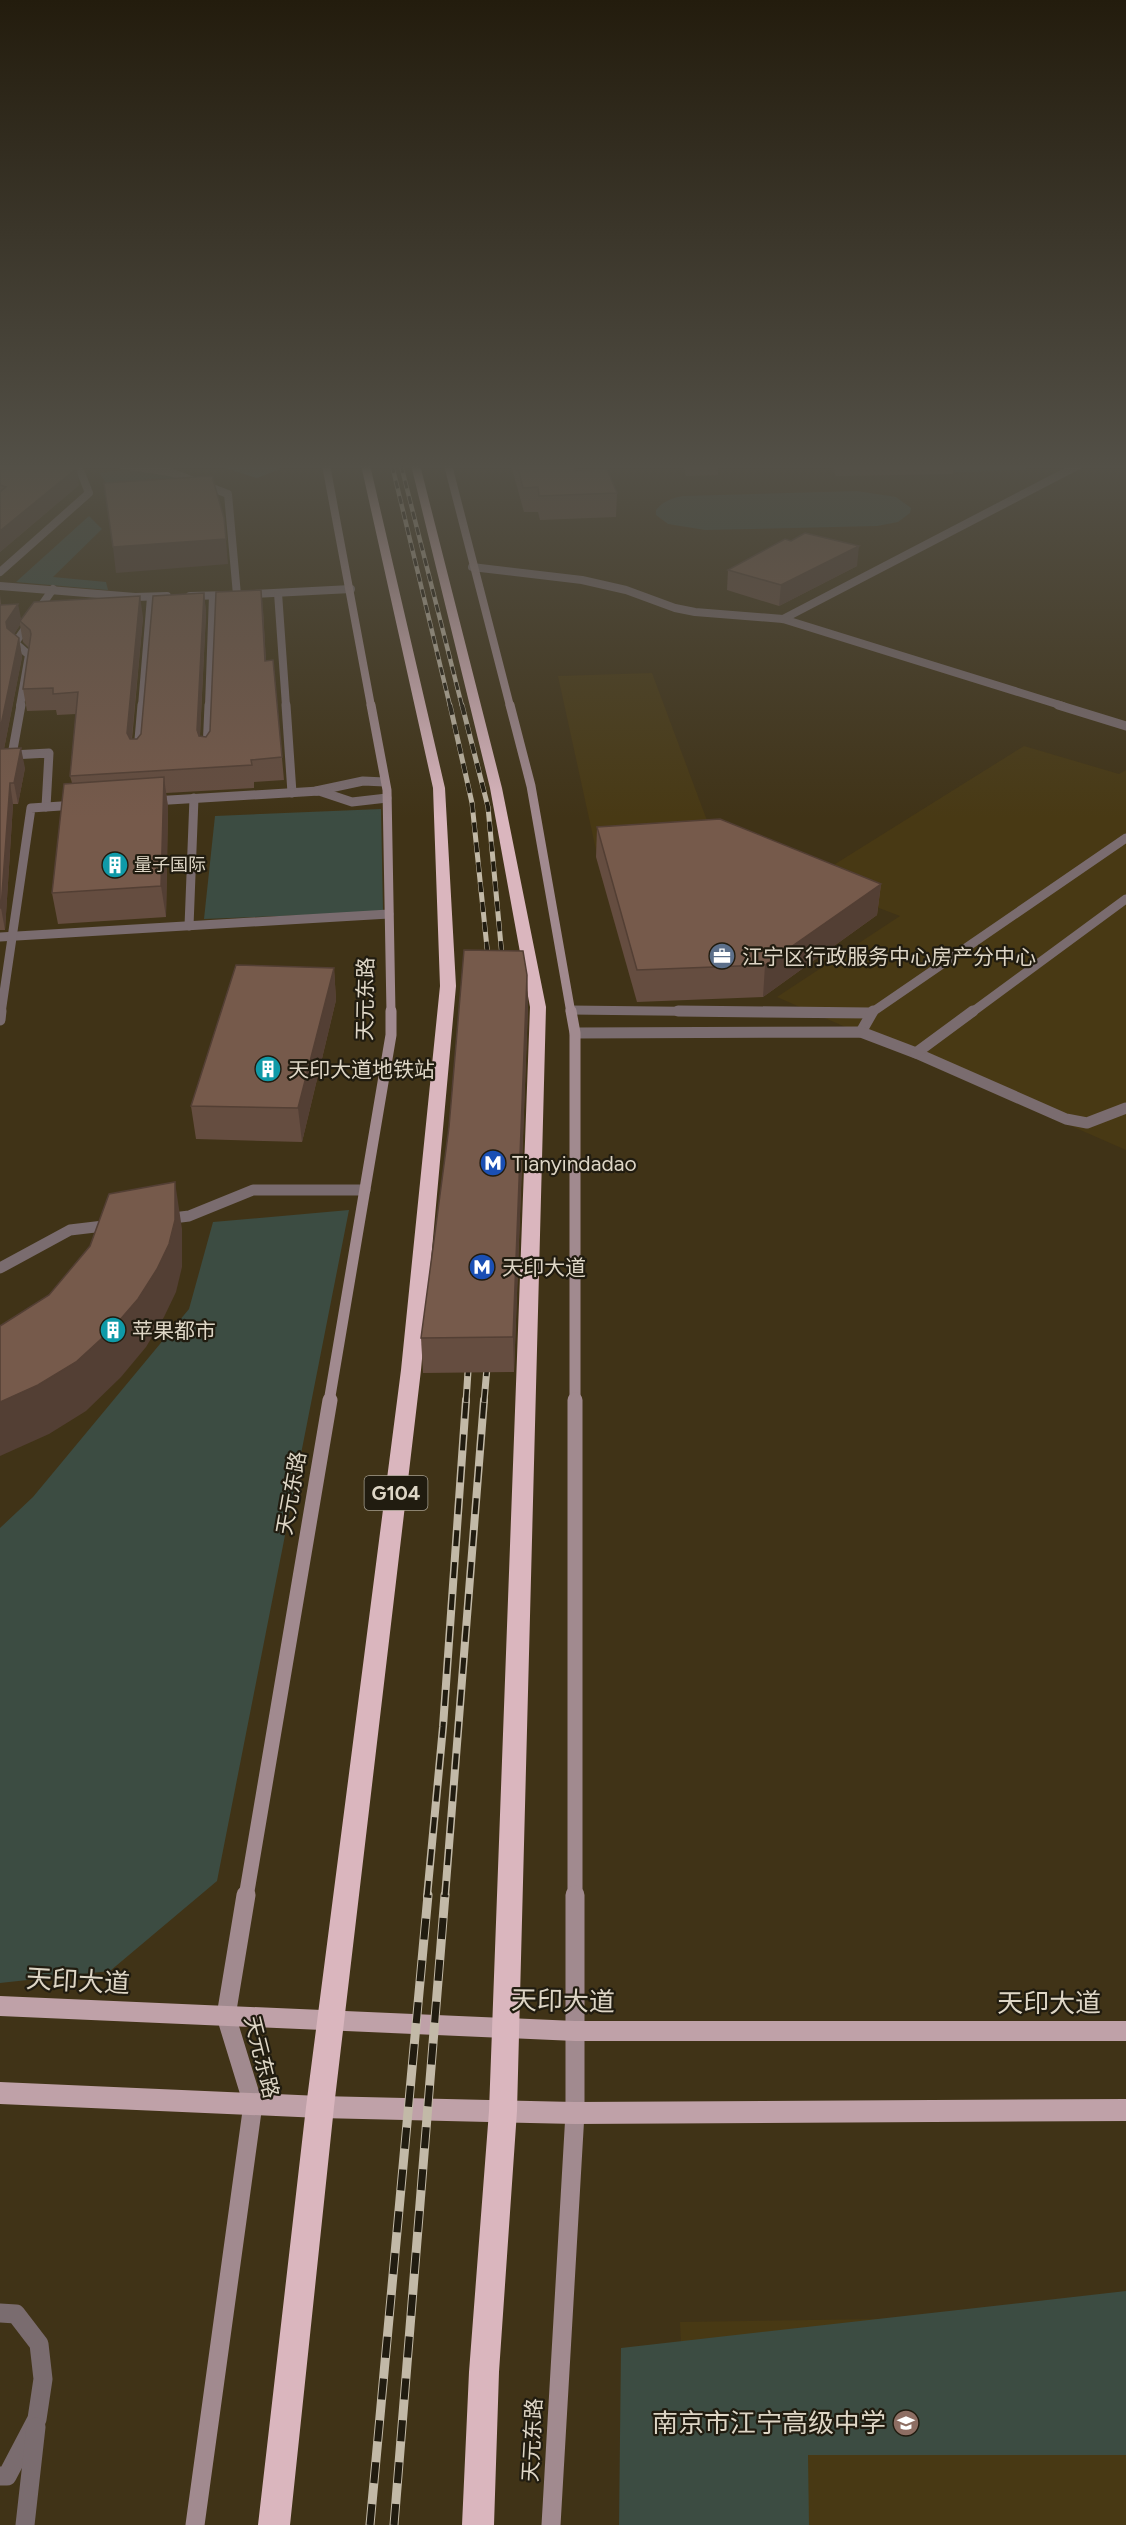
<svg xmlns="http://www.w3.org/2000/svg" width="1126" height="2525" font-family="Figtree,'Noto Sans SC',sans-serif">
  <style>
    .built { fill: #483914 }
    .green { fill: #3c4c42 }
    .water { fill: #3f6566 }
    .lines { fill: none; stroke-linecap: round; stroke-linejoin: round }
    .street-far3 { stroke: #7a6c6f; stroke-width: 8 }
    .street-far2 { stroke: #7a6c6f; stroke-width: 9 }
    .street-far1 { stroke: #7a6c6f; stroke-width: 11 }
    .street { stroke: #7a6c6f; stroke-width: 19 }
    .secondary-far4 { stroke: #a18a8f; stroke-width: 8 }
    .secondary-far3 { stroke: #a18a8f; stroke-width: 9 }
    .secondary-far2 { stroke: #a18a8f; stroke-width: 11 }
    .secondary-far1 { stroke: #a18a8f; stroke-width: 15 }
    .secondary { stroke: #a18a8f; stroke-width: 19 }
    .primary { fill: #bfa1a8; fill-rule: evenodd }
    .highway { fill: #dab6be; fill-rule: evenodd }
    .rail-far4-casing { stroke: #c2b9a7; stroke-width: 4.5 }
    .rail-far3-casing { stroke: #c2b9a7; stroke-width: 5 }
    .rail-far2-casing { stroke: #c2b9a7; stroke-width: 7 }
    .rail-far1-casing { stroke: #c2b9a7; stroke-width: 8 }
    .rail-casing { stroke: #c2b9a7; stroke-width: 9 }
    .rail-far4 { stroke: #211c10; stroke-width: 3; stroke-dasharray: 8; stroke-linecap: butt }
    .rail-far3 { stroke: #211c10; stroke-width: 4; stroke-dasharray: 10; stroke-linecap: butt }
    .rail-far2 { stroke: #211c10; stroke-width: 4.5; stroke-dasharray: 13; stroke-linecap: butt }
    .rail-far1 { stroke: #211c10; stroke-width: 5; stroke-dasharray: 16; stroke-linecap: butt }
    .rail { stroke: #211c10; stroke-width: 7; stroke-dasharray: 21; stroke-linecap: butt }
    .wall { fill: #654d40 }
    .shaded-wall { fill: #533f34 }
    .building { fill: #765a4b; stroke: #533f34; stroke-width: 1.5 }
    .labels { text-anchor: middle; dominant-baseline: central; stroke-width: 4.5; stroke-linejoin: round; paint-order: stroke }
    .far-poi-label { font-size: 18px; fill: #ded6c6; stroke: #211c10; text-anchor: start }
    .shield { fill: #211c10; stroke: #a59e8f; stroke-width: 1.5 }
    .shield-label { font-size: 20px; font-weight: bold; fill: #ded6c6 }
    .poi-label { font-size: 21px; fill: #ded6c6; stroke: #211c10; text-anchor: start }
    .street-label { font-size: 21px; fill: #ded6c6; stroke: #211c10 }
    .near-street-label { font-size: 26px; fill: #ded6c6; stroke: #211c10 }
    .near-poi-label { font-size: 26px; fill: #ded6c6; stroke: #211c10; text-anchor: end }
  </style>
  <rect width="100%" height="100%" fill="#403317"/>
  <g class="built">
    <polygon points="652,673 715,842 596,850 558,676"/>
    <polygon points="1024,746 1119,774 1126,770 1126,1150 777,997 900,916 808,881"/>
    <polygon points="1126,2315 1126,2525 690,2525 680,2322"/>
  </g>
  <g class="green">
    <polygon points="950,465 1022,465 1026,470 955,472"/>
    <polygon points="128,469 172,475 207,488 104,495 109,487 99,473"/>
    <path d="M857,491L896,497L911,508L910,513L898,522L877,526L705,530L668,524L656,515V510C663,501 672,498 683,496Z"/>
    <polygon points="89,516 102,529 53,577 106,582 108,590 16,582"/>
    <polygon points="381,809 383,912 204,919 215,816"/>
    <polygon points="349,1210 217,1881 110,1971 0,1983 0,1528 33,1497 189,1309 213,1222"/>
    <polygon points="1126,2291 1126,2455 808,2455 809,2525 619,2525 621,2348"/>
  </g>
  <polygon class="water" points="215,465 266,465 280,469 257,478"/>
  <g class="lines">
    <g class="street-far3">
      <polyline points="123,465 170,472 228,494 237,595 351,589"/>
      <polyline points="472,567 582,580 626,590 675,608 695,612 783,619 1063,706"/>
      <polyline points="0,572 89,493 78,465"/>
      <polyline points="0,586 135,597 167,596"/>
      <polyline points="278,593 286,706"/>
      <polyline points="190,596 230,595"/>
      <polyline points="783,619 1079,465"/>
      <polyline points="20,706 29,655 15,643 53,589"/>
      <polyline points="142,706 151,597"/>
      <polyline points="209,706 213,596"/>
    </g>
    <g class="street-far2">
      <polyline points="21,705 12,755 49,753 46,807"/>
      <polyline points="286,705 292,793"/>
      <polyline points="1058,705 1126,726"/>
      <polyline points="207,750 209,705"/>
      <polyline points="138,751 142,705"/>
      <polyline points="316,791 363,781 385,782"/>
      <polyline points="153,801 319,791 352,802 387,798"/>
      <polyline points="189,926 194,798"/>
      <polyline points="0,937 389,914"/>
      <polyline points="570,1010 828,1013"/>
      <polyline points="1,1013 31,808 76,805"/>
      <polyline points="871,1013 1126,838"/>
      <polyline points="971,1013 1126,899"/>
    </g>
    <g class="street-far1">
      <polyline points="678,1011 870,1013"/>
      <polyline points="0,1020 1,1011"/>
      <polyline points="861,1032 873,1011"/>
      <polyline points="575,1033 861,1032 916,1053 1066,1119 1087,1123 1126,1108"/>
      <polyline points="916,1053 973,1011"/>
      <polyline points="165,1219 189,1216 253,1190 365,1190"/>
      <polyline points="0,1268 70,1230 112,1225"/>
    </g>
    <g class="street">
      <polyline points="0,2313 16,2314 39,2344 43,2379 37,2419 7,2476 0,2476"/>
      <polyline points="25,2525 36,2427"/>
    </g>
    <g class="secondary-far4">
      <polyline points="326,465 371,706"/>
      <polyline points="448,465 510,706"/>
    </g>
    <g class="secondary-far3">
      <polyline points="371,705 387,790 391,1013"/>
      <polyline points="510,705 531,786 571,1013"/>
    </g>
    <g class="secondary-far2">
      <polyline points="571,1011 575,1033 575,1402"/>
      <polyline points="329,1402 391,1035 391,1011"/>
    </g>
    <g class="secondary-far1">
      <polyline points="575,1400 575,1897"/>
      <polyline points="246,1897 330,1400"/>
    </g>
    <g class="secondary">
      <polyline points="195,2525 253,2104 226,2016 246,1895"/>
      <polyline points="551,2525 575,2113 575,1895"/>
    </g>
    <g class="primary">
      <polygon points="0,1996 575,2021 1126,2021 1126,2041 575,2041 0,2016"/>
      <polygon points="0,2082 320,2096 575,2102 1126,2099 1126,2121 575,2124 320,2118 0,2104"/>
    </g>
    <g class="highway">
      <polygon points="361,465 370,465 445,788 456,986 421,1370 334,2107 290,2525 258,2525 306,2107 401,1370 440,986 433,788"/>
      <polygon points="411,465 420,465 502,788 546,1007 517,2111 499,2372 494,2525 462,2525 469,2372 489,2111 530,1007 490,788"/>
    </g>
    <defs>
      <g id="rail-far4">
        <polyline points="392,465 450,706"/>
        <polyline points="401,465 462,706"/>
      </g>
      <g id="rail-far3">
        <polyline points="450,705 472,803 489,967"/>
        <polyline points="462,705 488,807 503,967"/>
      </g>
      <g id="rail-far2">
        <polyline points="466,1402 469,1356"/>
        <polyline points="484,1402 488,1356"/>
      </g>
      <g id="rail-far1">
        <polyline points="427,1897 443,1727 466,1400"/>
        <polyline points="445,1897 484,1400"/>
      </g>
      <g id="rail">
        <polyline points="370,2525 428,1895"/>
        <polyline points="394,2525 445,1895"/>
      </g>
    </defs>
    <use href="#rail-far4" class="rail-far4-casing"/>
    <use href="#rail-far3" class="rail-far3-casing"/>
    <use href="#rail-far2" class="rail-far2-casing"/>
    <use href="#rail-far1" class="rail-far1-casing"/>
    <use href="#rail" class="rail-casing"/>
    <use href="#rail-far4" class="rail-far4"/>
    <use href="#rail-far3" class="rail-far3"/>
    <use href="#rail-far2" class="rail-far2"/>
    <use href="#rail-far1" class="rail-far1"/>
    <use href="#rail" class="rail"/>
  </g>
  <g class="wall">
    <polygon points="0,465 79,485 0,552"/>
    <polygon points="511,465 573,465 575,470 617,493 616,517 540,520 538,512 524,512"/>
    <polygon points="683,465 718,465 718,475 686,476"/>
    <polygon points="831,465 954,465 953,474 836,476"/>
    <polygon points="857,566 779,606 727,590 728,570"/>
    <polygon points="204,593 206,613 200,736 206,737 210,731 263,610 266,661 273,660 284,780 254,782 254,788 166,793 168,807 166,917 58,924 52,893 72,783 70,776 76,714 57,715 56,710 27,711 23,689 29,648 23,642 20,625 14,634 19,638 22,657 4,749 25,768 18,804 13,804 5,930 0,930 0,595 1,605 21,619 143,617 132,739 137,739 141,734"/>
    <polygon points="597,827 881,884 877,915 763,997 637,1002 596,857"/>
    <polygon points="334,968 336,1000 302,1142 196,1139 191,1106"/>
    <polygon points="527,975 528,1007 514,1372 423,1373 421,1338"/>
  </g>
  <g class="shaded-wall">
    <polygon points="77,468 79,485 0,552 0,531"/>
    <polygon points="224,518 228,564 116,573 113,547"/>
    <polygon points="859,546 857,566 779,606 781,585"/>
    <polygon points="261,590 263,610 267,682 265,661"/>
    <polygon points="204,593 206,613 199,753 197,730"/>
    <polygon points="140,596 143,617 130,755 127,733"/>
    <polygon points="18,604 22,623 20,621 20,625 9,642 6,622"/>
    <polygon points="19,638 22,657 0,769 0,730"/>
    <polygon points="21,748 25,768 18,804 14,783"/>
    <polygon points="164,777 168,807 166,917 161,886"/>
    <polygon points="10,783 13,804 5,930 1,908"/>
    <polygon points="881,884 877,915 763,997 765,965"/>
    <polygon points="334,968 336,1000 302,1142 298,1108"/>
    <polygon points="527,975 528,1007 514,1372 513,1337"/>
    <polygon points="175,1182 182,1229 182,1267 176,1292 164,1317 146,1347 121,1377 86,1411 49,1434 0,1456 0,1402"/>
  </g>
  <g class="building">
    <polygon points="0,465 76,465 77,468 0,531 0,492 6,487 0,485"/>
    <polygon points="517,465 573,465 575,470 607,469 617,493 539,496 538,487 523,488"/>
    <polygon points="212,476 224,518 226,539 113,547 104,483"/>
    <polygon points="805,533 859,546 781,585 728,570 785,539 791,541"/>
    <polygon points="261,590 265,661 273,660 282,757 251,760 252,765 70,776 78,692 53,694 53,688 23,689 31,634 30,630 20,621 34,602 140,596 127,733 130,739 137,739 141,734 153,596 204,593 197,730 199,736 206,737 210,731 216,592"/>
    <polygon points="18,604 6,622 7,628 19,638 0,730 0,605"/>
    <polygon points="21,748 14,783 10,783 1,908 0,908 0,749"/>
    <polygon points="164,777 161,886 52,893 64,784"/>
    <polygon points="720,819 881,884 765,965 637,970 597,827"/>
    <polygon points="464,950 523,951 527,975 513,1337 421,1338 449,1127"/>
    <polygon points="236,965 334,968 298,1108 191,1106"/>
    <polygon points="175,1182 175,1220 169,1244 157,1269 138,1299 112,1329 76,1362 38,1385 0,1402 0,1326 49,1295 90,1246 109,1194"/>
  </g>
  <linearGradient id="sky" x2="0" y2="1"><stop stop-color="#231c0d"/><stop offset="0.57" stop-color="#535047"/><stop offset="1" stop-color="#535047" stop-opacity="0"/></linearGradient>
  <rect width="1126" height="818" fill="url(#sky)"/>
  <defs>
    <symbol id="building-disc" viewBox="-11 -11 22 22"><circle r="9.5" fill="#0f9aa8" stroke="#211c10"/><path d="M-4-6H4V6H1V3H-1V6H-4ZM-2.5-4.3h1.7v1.8h-1.7ZM.8-4.3h1.7v1.8H.8ZM-2.5-1h1.7V.8h-1.7ZM.8-1h1.7V.8H.8Z" fill="#fff"/></symbol>
    <symbol id="office-disc" viewBox="-11 -11 22 22"><circle r="9.5" fill="#5c6f8a" stroke="#211c10"/><path d="M-6-3h4V-5.5h4V-3h4V5H-6ZM-1-4.5V-3h2v-1.5ZM-6 0V1H6V0Z" fill="#fff"/></symbol>
    <symbol id="metro-disc" viewBox="-11 -11 22 22"><circle r="9.5" fill="#1a4fb4" stroke="#211c10"/><path d="M-5.5 5V-5H-3L0 0L3-5H5.5V5H3V-.5L0 4L-3-.5V5Z" fill="#fff"/></symbol>
    <symbol id="school-disc" viewBox="-11 -11 22 22"><circle r="9.5" fill="#8d6e63" stroke="#211c10"/><path d="M0-5L7-2L0 1L-7-2ZM-4 1L0 2.5L4 1V4Q0 6-4 4Z" fill="#fff"/></symbol>
  </defs>
  <g fill-rule="evenodd">
    <use href="#building-disc" x="100" y="850" width="30" height="30"/>
    <use href="#office-disc" x="707" y="941" width="30" height="30"/>
    <use href="#building-disc" x="253" y="1054" width="30" height="30"/>
    <use href="#metro-disc" x="478" y="1148" width="30" height="30"/>
    <use href="#metro-disc" x="467" y="1252" width="30" height="30"/>
    <use href="#building-disc" x="98" y="1315" width="30" height="30"/>
    <use href="#school-disc" x="891" y="2408" width="30" height="30"/>
  </g>
  <g class="labels">
    <g class="far-poi-label">
      <text x="134" y="865">量子国际</text>
    </g>
    <rect class="shield" x="364.5" y="1476" width="63" height="34" rx="4.5"/>
    <g class="shield-label">
      <text x="396" y="1493">G104</text>
    </g>
    <g class="poi-label">
      <text x="742" y="956">江宁区行政服务中心房产分中心</text>
      <text x="288" y="1069">天印大道地铁站</text>
      <text x="512" y="1163">Tianyindadao</text>
      <text x="502" y="1267">天印大道</text>
      <text x="132" y="1330">苹果都市</text>
    </g>
    <g class="street-label">
      <text transform="translate(365 999) rotate(-89)">天元东路</text>
      <text transform="translate(291 1493) rotate(-80)">天元东路</text>
      <text transform="translate(262 2057) rotate(76)">天元东路</text>
      <text transform="translate(532 2440) rotate(-87)">天元东路</text>
    </g>
    <g class="near-street-label">
      <text transform="translate(78 1981) rotate(3)">天印大道</text>
      <text transform="translate(563 2001) rotate(1)">天印大道</text>
      <text x="1049" y="2003">天印大道</text>
    </g>
    <g class="near-poi-label">
      <text x="886" y="2423">南京市江宁高级中学</text>
    </g>
  </g>
</svg>
